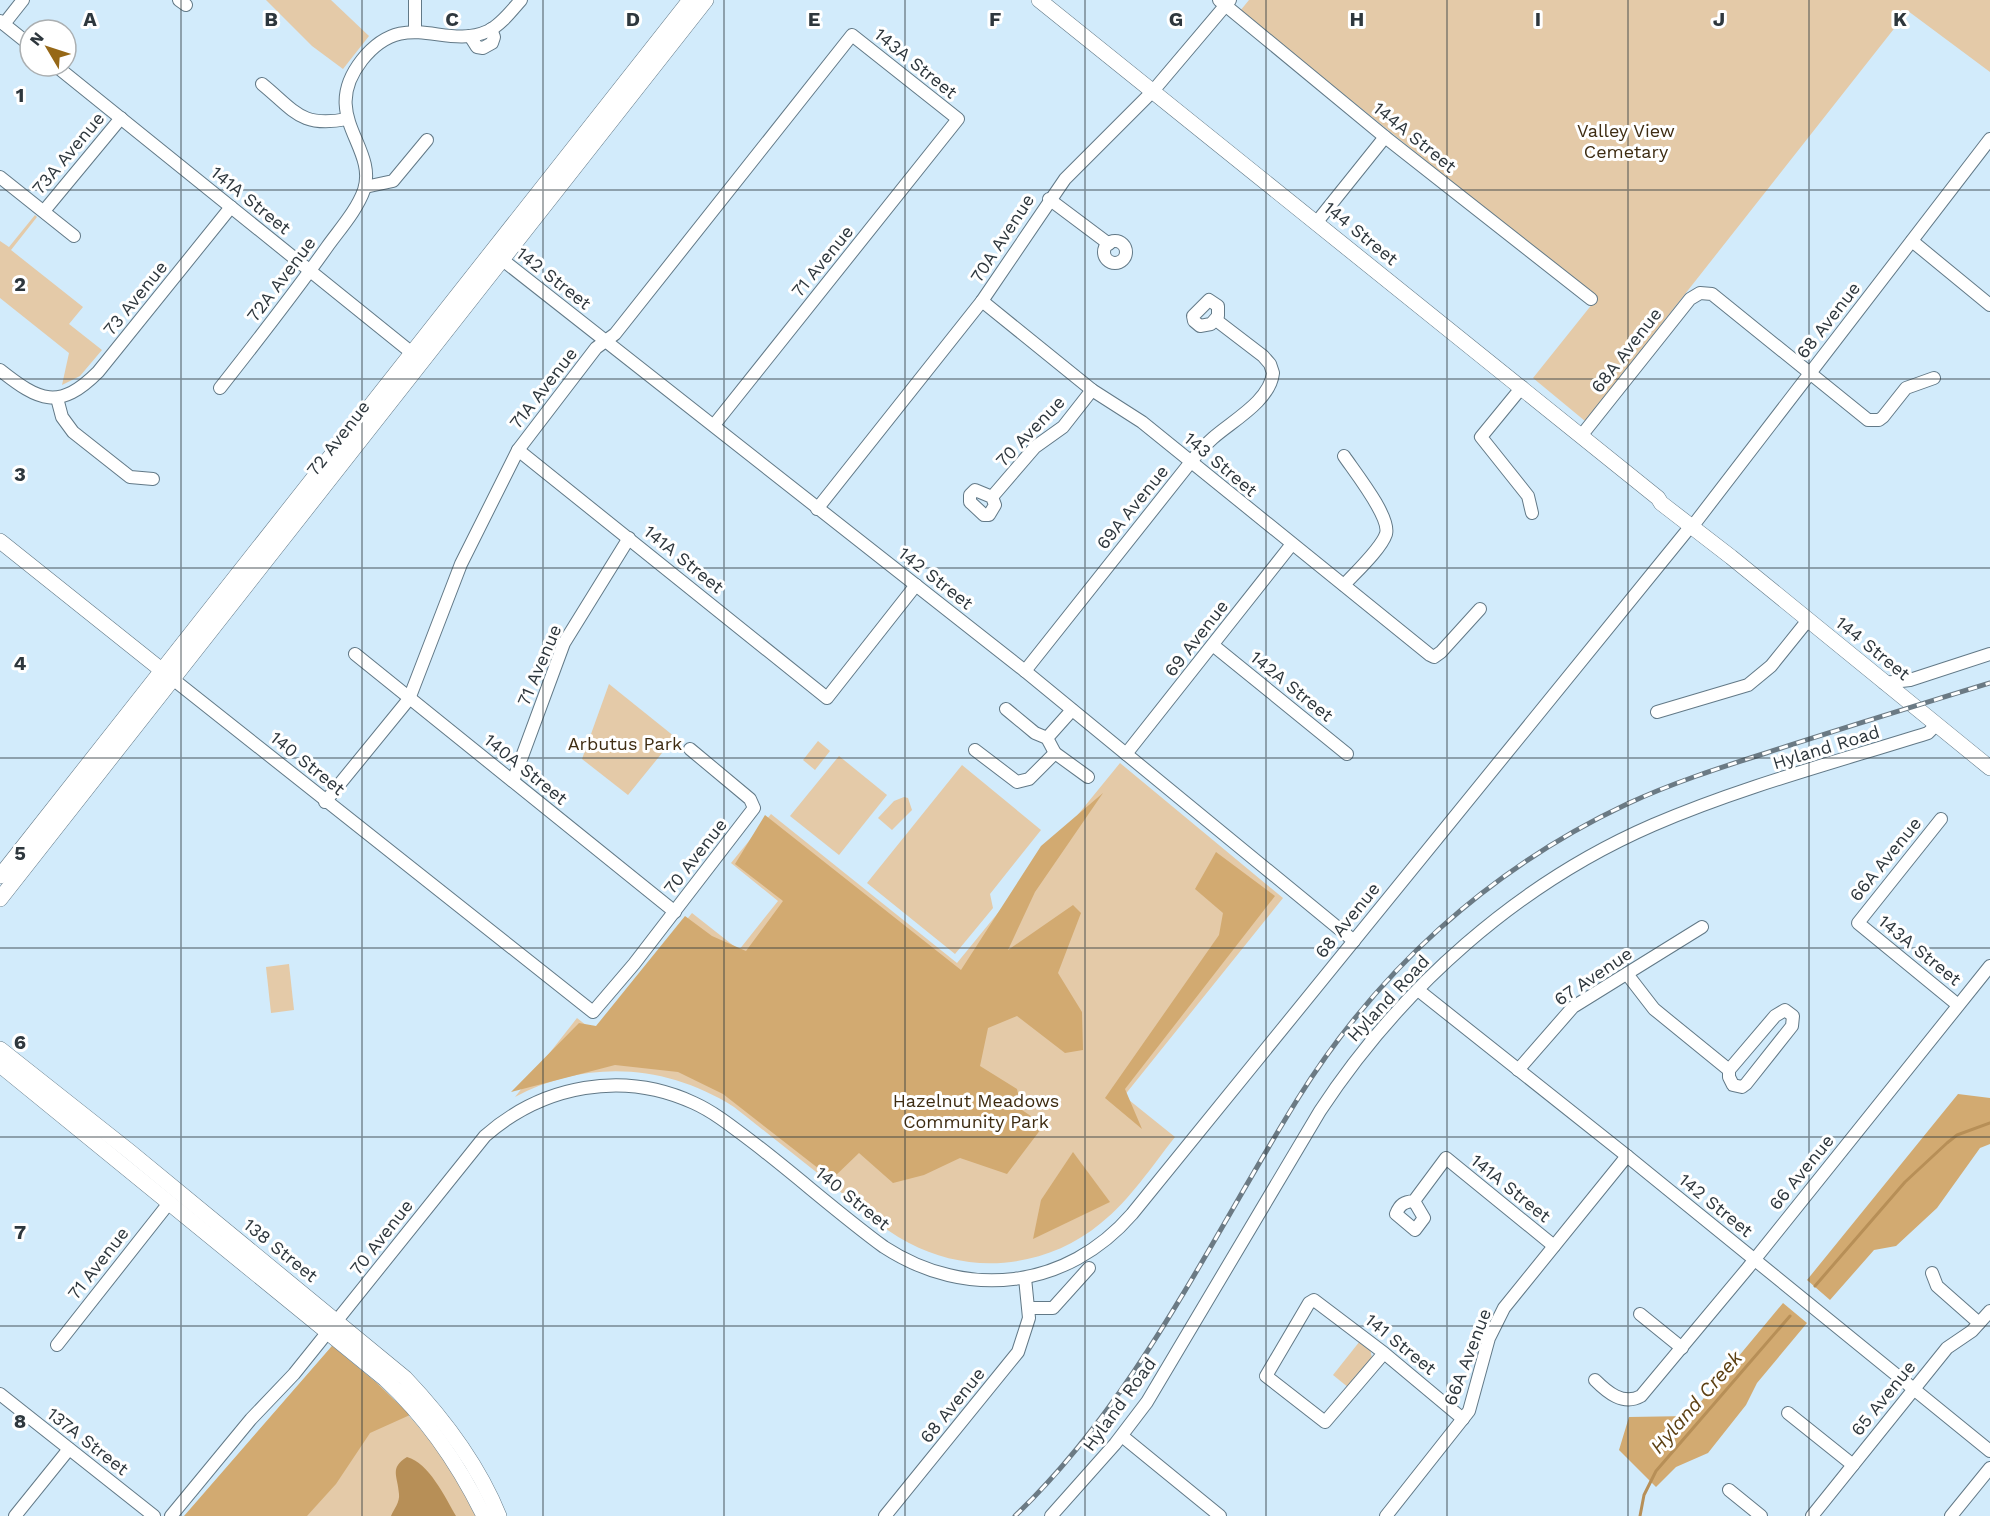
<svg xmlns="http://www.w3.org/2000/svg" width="1990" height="1516" font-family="'Work Sans',sans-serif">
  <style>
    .green { fill: #e4caa8 }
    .forest { fill: #d2aa71 }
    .water { fill: #b78f57 }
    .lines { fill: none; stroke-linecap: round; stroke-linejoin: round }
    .stream { stroke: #b78f57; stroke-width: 3 }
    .minor-casing { stroke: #627987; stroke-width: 14 }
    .major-casing { stroke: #627987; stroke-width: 16 }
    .minor { stroke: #fff; stroke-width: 12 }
    .major { stroke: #fff; stroke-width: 15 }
    .rail-casing { stroke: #6b7a84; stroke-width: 5 }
    .rail { stroke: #fff; stroke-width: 3; stroke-dasharray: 9; stroke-linecap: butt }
    .grid { fill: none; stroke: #2e373d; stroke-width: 1.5; stroke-opacity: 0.55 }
    .labels { text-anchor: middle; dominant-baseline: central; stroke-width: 6; stroke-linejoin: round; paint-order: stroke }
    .street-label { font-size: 18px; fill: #2e373d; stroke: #fff }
    .park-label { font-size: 18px; fill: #3e2c12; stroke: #fff }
    .water-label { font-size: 20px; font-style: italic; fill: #5c4013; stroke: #fff }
    .grid-label { font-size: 20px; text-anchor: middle; font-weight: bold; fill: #2e373d; stroke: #fff; stroke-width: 6; stroke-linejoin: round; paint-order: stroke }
  </style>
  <rect width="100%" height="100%" fill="#d2ebfb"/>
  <g class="green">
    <polygon points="266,0 331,0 369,36 343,69 312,46"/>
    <polygon points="1249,0 1990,0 1990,72 1908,11 1585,421 1533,378 1597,298 1240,11"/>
    <polygon points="35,215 37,217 11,250 83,307 69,324 102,350 80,376 62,385 69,353 0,298 0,241 9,247"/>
    <polygon points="609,684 675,737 628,795 582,759"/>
    <polygon points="818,741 830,751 815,770 803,760"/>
    <polygon points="839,756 887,795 839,855 790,816"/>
    <path d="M1120,763L1283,898L1124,1096L1175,1137C1152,1166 1130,1200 1101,1223C1047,1268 971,1276 909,1243C880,1228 855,1204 830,1183C798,1158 766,1132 734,1107C666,1064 587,1059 515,1097L577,1018L596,1033L692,913L739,950L778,901L731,863L771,814L957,963Z"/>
    <polygon points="962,765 1041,830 990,894 993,908 955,954 867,883"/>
    <polygon points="904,797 908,798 912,810 892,830 878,818 894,801"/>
    <polygon points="289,964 294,1010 271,1013 266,967"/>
    <polygon points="1360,1341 1370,1348 1372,1358 1349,1388 1333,1375"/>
    <path d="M332,1346C375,1381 416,1417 447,1464C458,1480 466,1499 476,1516H185Z"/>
  </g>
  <g class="forest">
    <polygon points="1103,793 1035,892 1008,950 1073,905 1081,913 1058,973 1082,1012 1083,1050 1065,1053 1017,1016 988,1028 980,1066 1017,1089 1022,1110 1044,1125 1007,1174 960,1158 924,1175 893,1183 859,1153 832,1179 723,1094 678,1072 615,1065 511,1092 579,1023 596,1026 685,916 712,936 746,951 783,901 735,864 765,815 961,970 1041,846"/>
    <polygon points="1216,852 1275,896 1125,1089 1142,1129 1105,1098 1219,935 1223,913 1195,889"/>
    <polygon points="1958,1094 1990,1098 1990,1144 1980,1148 1937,1208 1896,1246 1874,1250 1830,1300 1807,1280"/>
    <polygon points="1073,1152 1110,1202 1033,1239 1041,1200"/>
    <polygon points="1783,1303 1807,1323 1757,1383 1746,1405 1708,1453 1676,1467 1656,1487 1619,1450 1629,1417 1689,1416"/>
    <polygon points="332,1346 377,1383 410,1415 370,1433 336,1484 307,1516 184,1516"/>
  </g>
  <path class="water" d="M407,1457C429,1463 445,1497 456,1516H391C394,1509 400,1502 399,1494C398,1476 389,1468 407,1457Z"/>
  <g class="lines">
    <g class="stream">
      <polyline points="1815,1286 1905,1182 1947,1143 1957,1135 1990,1123"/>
      <polyline points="1640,1516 1644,1495 1656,1471 1790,1316"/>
    </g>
    <defs>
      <g id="minor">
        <polyline points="179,0 186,5"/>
        <polyline points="415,0 415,31"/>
        <polyline points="1219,0 1385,137 1591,299"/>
        <polyline points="0,21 30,45"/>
        <polyline points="4,24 23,0"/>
        <polyline points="470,36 477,47 483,48 492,43 494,37 491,29"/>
        <polyline points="56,66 417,357"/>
        <path d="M262,84C295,111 301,128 347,119"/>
        <polyline points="0,177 74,236"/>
        <polyline points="365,187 393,181 427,140"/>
        <polyline points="1049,199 1109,244"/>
        <polyline points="44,211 121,118"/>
        <polyline points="1316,223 1385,137"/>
        <circle cx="1115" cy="252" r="11"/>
        <polyline points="1912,241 1990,305"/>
        <polyline points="495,254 1025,671 1354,941"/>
        <polygon points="1209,300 1218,306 1218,316 1211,324 1200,326 1194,321 1193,316"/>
        <polyline points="982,301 1092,390 1142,422 1430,655 1434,657 1441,652 1480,609"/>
        <path d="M0,370C39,401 59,411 98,372L231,207"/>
        <polyline points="1522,387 1481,437 1528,496 1532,513"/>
        <path d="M220,388C257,341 293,295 327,247C340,229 357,210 364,190C378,146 318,116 362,60C405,6 444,51 488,31C501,25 512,10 521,0"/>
        <polyline points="57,398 62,417 73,432 130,477 153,479"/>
        <polyline points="1581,436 1690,299 1700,293 1712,294 1868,420 1879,420 1883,417 1906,388 1934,378"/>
        <polyline points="518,450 827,698 916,585"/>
        <path d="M1344,456C1354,471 1391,517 1386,534C1381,549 1355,573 1344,585"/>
        <polygon points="975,490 992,497 995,505 989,515 984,515 970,502 970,495"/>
        <polyline points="992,497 1035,447 1063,427 1092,390"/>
        <polyline points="817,509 982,301 1065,179 1153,91 1230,0"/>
        <polyline points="1695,523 1990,139"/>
        <polyline points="1214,646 1347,754"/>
        <polyline points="355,654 675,912"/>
        <path d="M1025,671L1190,463C1197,454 1204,446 1213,438C1232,421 1270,401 1273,373L1270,364L1263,356L1216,320"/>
        <polyline points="174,680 593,1012 634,964 754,808 750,799 690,749"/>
        <polyline points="1884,683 1910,680 1990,654"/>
        <polyline points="1006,709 1035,733 1047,738 1055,753 1088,777"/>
        <polyline points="1657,712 1748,685 1771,666 1808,620"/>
        <polyline points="1047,738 1072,710"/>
        <polyline points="975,750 1017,782 1029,779 1055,753"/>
        <polyline points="1126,754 1292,544"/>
        <polyline points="513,781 564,643 629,538"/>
        <polyline points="325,802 409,699 461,564 518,450 596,348 615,334 852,35 958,119 714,425"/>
        <polyline points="1941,819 1858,923 1958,1005"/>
        <polyline points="1627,974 1654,1009 1729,1070"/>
        <polyline points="1418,990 1627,1156 1990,1451"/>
        <polygon points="1785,1010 1793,1016 1792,1026 1746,1084 1742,1087 1733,1085 1729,1077 1729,1070 1775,1016"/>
        <polyline points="1518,1070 1573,1007 1702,927"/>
        <path d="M1414,1201L1424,1218L1415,1230L1396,1214C1400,1204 1404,1202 1414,1201L1446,1158L1554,1246"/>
        <polyline points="1932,1273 1937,1286 1979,1323"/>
        <polyline points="1029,1308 1053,1308 1089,1268"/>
        <polyline points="1640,1314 1682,1348"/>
        <polyline points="57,1345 169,1203"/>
        <polyline points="1384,1353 1325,1422 1266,1376 1309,1303 1314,1300 1384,1353 1463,1419"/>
        <path d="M1595,1380C1607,1392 1623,1406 1641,1396L1747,1269L1990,966"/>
        <polyline points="0,1394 154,1516"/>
        <polyline points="1788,1413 1853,1465"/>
        <polyline points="1122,1436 1220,1516"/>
        <polyline points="1729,1490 1761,1516"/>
        <polyline points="15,1516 69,1449"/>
        <path d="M171,1516L251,1419L294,1374L485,1136C543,1085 623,1070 694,1103C716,1113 735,1129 755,1144C798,1177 839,1214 884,1247C967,1301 1067,1289 1132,1214L1690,527"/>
        <polyline points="885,1516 1018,1352 1029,1318 1025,1278"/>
        <path d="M1051,1516L1115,1444L1147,1402L1320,1111C1401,988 1517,884 1653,825C1741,787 1836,762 1928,733L1936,725"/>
        <polyline points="1386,1516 1469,1411 1489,1338 1504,1308 1627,1156"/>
        <polyline points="1812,1516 1947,1348 1972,1331 1990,1311"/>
        <polyline points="1951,1516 1990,1468"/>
      </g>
      <g id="major">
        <polyline points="1039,0 1658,498 1661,503 1731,557 1990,768"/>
        <polyline points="0,541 169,676"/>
        <polyline points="0,876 690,0"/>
        <polyline points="0,899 706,0"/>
        <path d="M0,1049L129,1151L405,1378C443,1418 478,1464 499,1516"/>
        <path d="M0,1065L385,1379C427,1418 459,1465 484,1516"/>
      </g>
    </defs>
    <use href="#minor" class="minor-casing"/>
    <use href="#major" class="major-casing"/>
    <use href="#minor" class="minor"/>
    <use href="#major" class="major"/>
    <defs>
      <path id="rail" d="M1015,1516C1137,1399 1209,1242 1297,1100C1377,971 1489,869 1627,804C1672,783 1719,768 1766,753C1840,729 1915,706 1990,683"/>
    </defs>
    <use href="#rail" class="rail-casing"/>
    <use href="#rail" class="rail"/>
  </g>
  <path class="grid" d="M181,0V1516M362,0V1516M543,0V1516M724,0V1516M905,0V1516M1085,0V1516M1266,0V1516M1447,0V1516M1628,0V1516M1809,0V1516M0,190H1990M0,379H1990M0,568H1990M0,758H1990M0,948H1990M0,1137H1990M0,1326H1990"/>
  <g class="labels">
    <g class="street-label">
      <text transform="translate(916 63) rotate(39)">143A Street</text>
      <text transform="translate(1415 137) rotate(39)">144A Street</text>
      <text transform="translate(68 153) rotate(-50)">73A Avenue</text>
      <text transform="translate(251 200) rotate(39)">141A Street</text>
      <text transform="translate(1361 233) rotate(39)">144 Street</text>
      <text transform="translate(1002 238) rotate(-57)">70A Avenue</text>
      <text transform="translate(822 261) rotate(-51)">71 Avenue</text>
      <text transform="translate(554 278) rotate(38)">142 Street</text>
      <text transform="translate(281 279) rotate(-53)">72A Avenue</text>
      <text transform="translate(135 298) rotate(-51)">73 Avenue</text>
      <text transform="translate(1828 320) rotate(-52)">68 Avenue</text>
      <text transform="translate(1626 350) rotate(-52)">68A Avenue</text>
      <text transform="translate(543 388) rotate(-52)">71A Avenue</text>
      <text transform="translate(1030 431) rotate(-46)">70 Avenue</text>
      <text transform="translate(338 438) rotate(-52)">72 Avenue</text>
      <text transform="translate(1221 464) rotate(40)">143 Street</text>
      <text transform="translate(1132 507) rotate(-51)">69A Avenue</text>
      <text transform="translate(684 559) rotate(39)">141A Street</text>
      <text transform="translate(936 578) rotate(38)">142 Street</text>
      <text transform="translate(1196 638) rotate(-52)">69 Avenue</text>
      <text transform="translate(1873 648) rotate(39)">144 Street</text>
      <text transform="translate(539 665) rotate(-67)">71 Avenue</text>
      <text transform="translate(1292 686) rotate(39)">142A Street</text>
      <text transform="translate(1826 747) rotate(-17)">Hyland Road</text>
      <text transform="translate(308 763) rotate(39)">140 Street</text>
      <text transform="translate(526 769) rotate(39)">140A Street</text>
      <text transform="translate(695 856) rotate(-52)">70 Avenue</text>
      <text transform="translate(1885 859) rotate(-51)">66A Avenue</text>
      <text transform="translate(1347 920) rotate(-51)">68 Avenue</text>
      <text transform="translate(1920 950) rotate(39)">143A Street</text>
      <text transform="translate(1593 976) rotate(-34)">67 Avenue</text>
      <text transform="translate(1388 998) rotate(-47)">Hyland Road</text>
      <text transform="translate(1801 1172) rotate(-51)">66 Avenue</text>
      <text transform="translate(1511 1188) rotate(39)">141A Street</text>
      <text transform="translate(853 1198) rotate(39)">140 Street</text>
      <text transform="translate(1716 1205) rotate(39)">142 Street</text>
      <text transform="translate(381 1237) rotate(-52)">70 Avenue</text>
      <text transform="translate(281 1250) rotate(39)">138 Street</text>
      <text transform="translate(98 1263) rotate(-52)">71 Avenue</text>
      <text transform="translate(1401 1344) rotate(39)">141 Street</text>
      <text transform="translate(1467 1357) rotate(-69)">66A Avenue</text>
      <text transform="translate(1883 1398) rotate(-51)">65 Avenue</text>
      <text transform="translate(1119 1404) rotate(-54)">Hyland Road</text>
      <text transform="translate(952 1405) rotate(-51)">68 Avenue</text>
      <text transform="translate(88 1441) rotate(38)">137A Street</text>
    </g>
    <g class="park-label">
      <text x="1626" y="130">Valley View<tspan x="1626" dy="21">Cemetary</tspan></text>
      <text x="625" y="743">Arbutus Park</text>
      <text x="976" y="1100">Hazelnut Meadows<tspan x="976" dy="21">Community Park</tspan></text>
    </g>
    <g class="water-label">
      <text transform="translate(1696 1402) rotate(-49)">Hyland Creek</text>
    </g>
  </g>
  <g class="grid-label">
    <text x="90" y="26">A</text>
    <text x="271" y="26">B</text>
    <text x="452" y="26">C</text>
    <text x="633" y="26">D</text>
    <text x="814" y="26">E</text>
    <text x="995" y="26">F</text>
    <text x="1176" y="26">G</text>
    <text x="1357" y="26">H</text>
    <text x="1538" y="26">I</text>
    <text x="1719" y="26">J</text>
    <text x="1900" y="26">K</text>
    <text x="20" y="102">1</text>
    <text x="20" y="291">2</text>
    <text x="20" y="481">3</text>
    <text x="20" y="670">4</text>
    <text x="20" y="860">5</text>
    <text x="20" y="1049">6</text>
    <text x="20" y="1239">7</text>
    <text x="20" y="1428">8</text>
  </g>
  <g transform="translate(48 48) rotate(309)"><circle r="28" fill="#ffffff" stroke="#abafb1" stroke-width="1.5"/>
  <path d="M0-4.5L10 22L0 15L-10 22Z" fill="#966817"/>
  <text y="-9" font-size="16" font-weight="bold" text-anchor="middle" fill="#2e373d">N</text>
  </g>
</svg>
